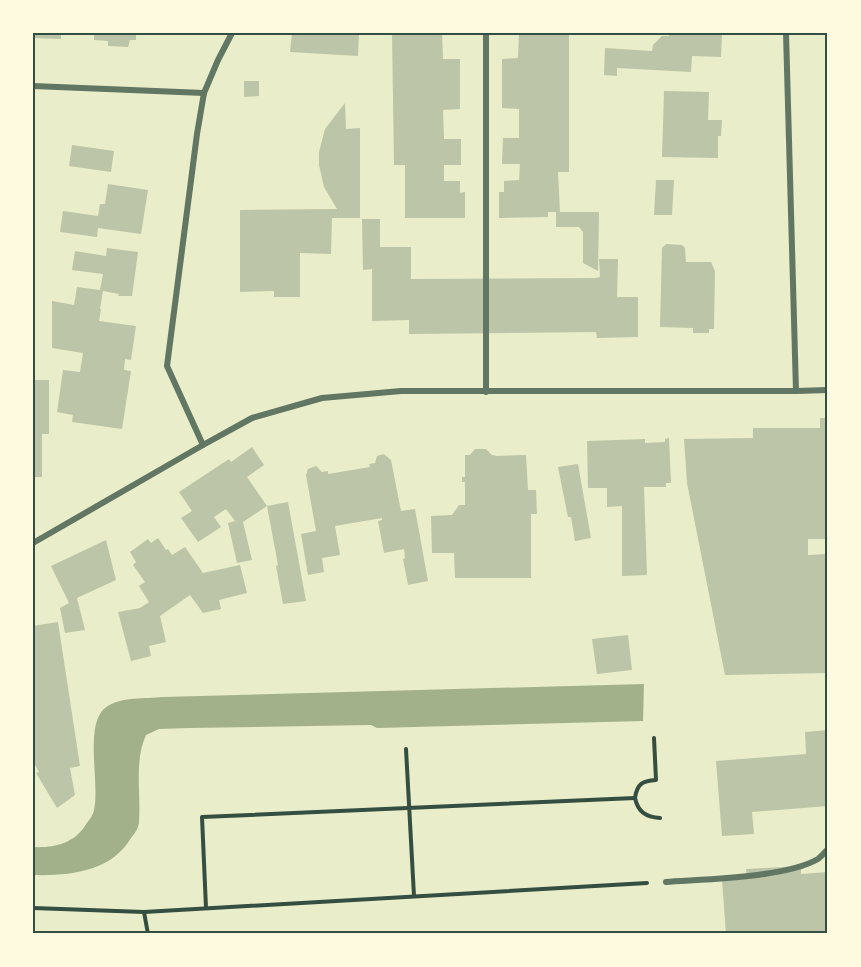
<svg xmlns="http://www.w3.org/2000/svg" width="861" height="967" font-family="Helvetica,sans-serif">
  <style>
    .water { fill: #a3b18a }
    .building { fill: #bcc5a7 }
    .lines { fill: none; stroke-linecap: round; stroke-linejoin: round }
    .path { stroke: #344e41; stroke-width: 4 }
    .minor { stroke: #617663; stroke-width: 6 }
    .neatline { fill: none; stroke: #344e41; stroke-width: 2 }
  </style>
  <rect width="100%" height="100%" fill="#e9edc9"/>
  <path class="water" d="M644,684L643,721L377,728L371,725L189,728L159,729L146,735C134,761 141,793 139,821C139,828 135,833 131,838C111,872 69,876 33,875V847C53,848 73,844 85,826C88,821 93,816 94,810C100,784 84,725 105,708C120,696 146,699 163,697Z"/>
  <g class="building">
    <polygon points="33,33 61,33 61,39 33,38"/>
    <polygon points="94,33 136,33 136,40 130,40 128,47 108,46 108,41 94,40"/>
    <polygon points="292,33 359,33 358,56 290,52"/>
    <polygon points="392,33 442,33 443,59 460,59 460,109 443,110 444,139 461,139 461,165 444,165 444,181 460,181 460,193 465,192 465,218 405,218 405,165 394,165"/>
    <polygon points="519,33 569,33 569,172 558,172 560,212 599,212 598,271 583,263 583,232 579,227 556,227 556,212 548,212 548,217 499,218 499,192 504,192 504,181 519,180 520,164 502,164 503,138 519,138 519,109 502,108 502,59 518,58"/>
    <polygon points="669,33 722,34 721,57 692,56 691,72 617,68 617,76 604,75 605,48 652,51 653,45 662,36 669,36"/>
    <polygon points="244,81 259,81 259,96 244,97"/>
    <polygon points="664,91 709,92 708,120 722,120 721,136 718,136 718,158 662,157"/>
    <polygon points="345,103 346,129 360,128 360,218 332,218 331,254 300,253 300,297 274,297 274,291 240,292 240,210 337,209 324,187 319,165 319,152 325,129"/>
    <polygon points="72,145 114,151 111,172 69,166"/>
    <polygon points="656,180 674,180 672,215 654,215"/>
    <polygon points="108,184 148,190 141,234 98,228 97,237 60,232 63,211 98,216 100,204 105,204"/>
    <polygon points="362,219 380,219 380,247 411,247 411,279 596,278 600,277 599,259 618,259 617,297 638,297 638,337 597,338 596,332 409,334 409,320 372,321 372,269 363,270"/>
    <polygon points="666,244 682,245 685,248 686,262 711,262 715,271 714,329 709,329 709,333 693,333 693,328 660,327 662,248"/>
    <polygon points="107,248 138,252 132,296 118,296 119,294 103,291 100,309 101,309 99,321 136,326 131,360 125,359 124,370 131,371 122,429 72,422 73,415 57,412 63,370 80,372 83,353 52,348 52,301 74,305 77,287 100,290 103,274 72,270 75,251 106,256"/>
    <polygon points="33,380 49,380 49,434 42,434 42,477 33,477"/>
    <polygon points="820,418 828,418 828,539 808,539 808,555 828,554 828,673 725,675 687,483 684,439 753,438 753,428 820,428"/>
    <polygon points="669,438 671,483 666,483 666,487 644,487 647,575 622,576 622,506 607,507 607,488 588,488 587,441 645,439 645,443 665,442 665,439"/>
    <polygon points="252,447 264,465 247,477 267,506 243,522 252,560 237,563 228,523 235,521 226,509 214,517 221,527 198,542 181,518 192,511 179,492 229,459 231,462"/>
    <polygon points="475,449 486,449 492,455 497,456 526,455 528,490 536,490 537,514 531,514 531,578 455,578 454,553 432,553 431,516 452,515 459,505 465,505 465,482 462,482 462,477 465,477 465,455 470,455"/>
    <polygon points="384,454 391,460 401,511 415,509 428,581 408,585 403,559 405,558 404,549 384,553 378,521 382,520 382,518 335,526 340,555 322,558 324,572 308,575 301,534 316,531 306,475 308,469 316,466 322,472 328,471 328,474 370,467 369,464 375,463 377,456"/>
    <polygon points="578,464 591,538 575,541 571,517 568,517 558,467"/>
    <polygon points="288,502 306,601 283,604 276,566 278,565 267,506"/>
    <polygon points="158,538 166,550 168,549 172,555 185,547 203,573 240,565 247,593 219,600 221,609 203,613 190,595 160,616 166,642 149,646 151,656 131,661 118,612 140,608 149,602 139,586 145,582 133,565 136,562 130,552 148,539 151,543"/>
    <polygon points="106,540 116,580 77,598 85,630 65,633 60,608 69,603 51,566"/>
    <polygon points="58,622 80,766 70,768 75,795 57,808 36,773 39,772 33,761 33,626"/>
    <polygon points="628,635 632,670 597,674 592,639"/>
    <polygon points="828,730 828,806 752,812 754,834 722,836 716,761 806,754 805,732"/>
    <polygon points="801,866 801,874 828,872 828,934 726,934 722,880 747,878 746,869"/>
  </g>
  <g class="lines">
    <g class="path">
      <path d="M654,738L656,780C642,781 637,784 635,798C638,812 646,817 660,818"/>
      <polyline points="406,749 414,896"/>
      <polyline points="33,908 144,912 647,883"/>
      <polyline points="206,908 202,817 635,798"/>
      <polyline points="144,912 148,934"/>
    </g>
    <g class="minor">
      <polyline points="786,33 796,391"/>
      <polyline points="33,86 204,93"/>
      <polyline points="486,392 486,33"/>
      <polyline points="203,445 167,366 197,134 204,93 218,60 232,33"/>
      <polyline points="33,543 203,445 252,418 322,398 401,391 796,391 828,390"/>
      <path d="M666,882C705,879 785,878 818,859C821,857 825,852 828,849"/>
    </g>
  </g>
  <rect width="861" height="967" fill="none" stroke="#fefae0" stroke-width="69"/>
  <rect x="34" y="34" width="792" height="898" class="neatline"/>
</svg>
